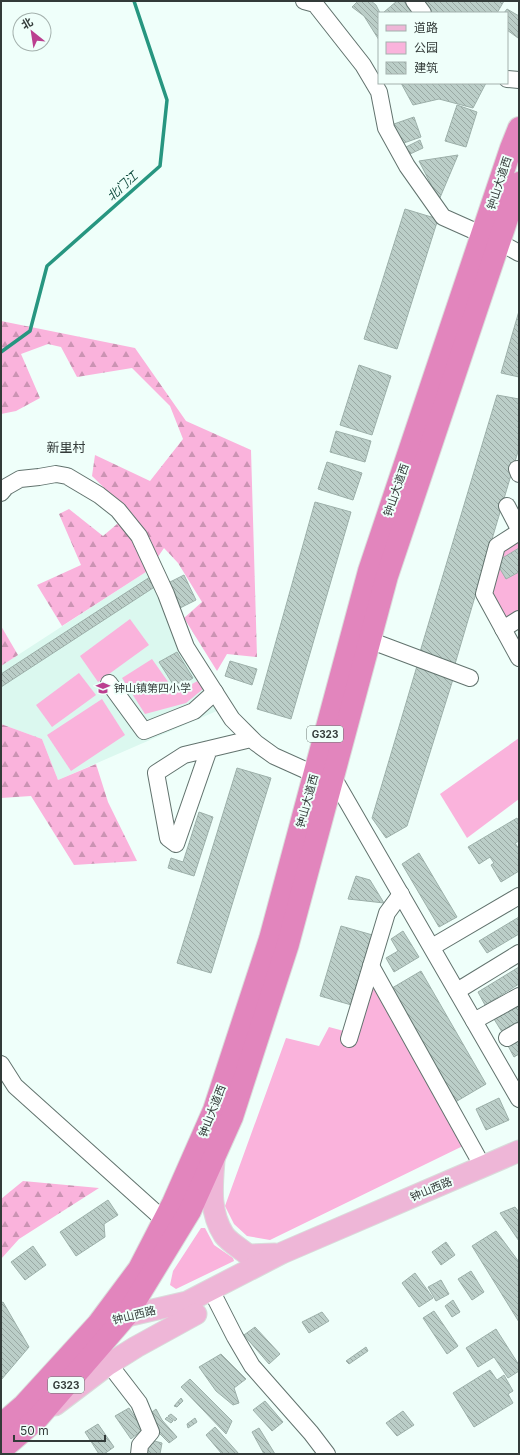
<svg xmlns="http://www.w3.org/2000/svg" width="520" height="1455" font-family="Inter,'Noto Sans SC',sans-serif">
  <style>
    .built { fill: #dbf8ef }
    .green { fill: #fab3dc }
    .forest { fill: url(#forest-firs) }
    .lines { fill: none; stroke-linecap: round; stroke-linejoin: round }
    .stream { stroke: #279680; stroke-width: 3.5 }
    .building { fill: url(#building-back-hatch); stroke: #9db0aa }
    .minor-casing { stroke: #62736e; stroke-width: 18 }
    .major-casing { stroke: #dadcdb; stroke-width: 23 }
    .highway-casing { stroke: #dadcdb; stroke-width: 24 }
    .minor { stroke: #fff; stroke-width: 16 }
    .major { stroke: #eeb6d7; stroke-width: 21 }
    .highway { stroke: #e285bd; stroke-width: 22 }
    .labels { text-anchor: middle; dominant-baseline: central; stroke-width: 4; stroke-linejoin: round; paint-order: stroke }
    .shield { fill: #effffa; stroke: #6b7673; stroke-width: 1 }
    .shield-label { font-size: 10px; font-weight: bold; fill: #333b39 }
    .street-label { font-size: 11px; fill: #333b39; stroke: #effffa }
    .poi-label { font-size: 11px; fill: #333b39; stroke: #effffa; text-anchor: start }
    .water-label { font-size: 12px; font-style: italic; fill: #144f42; stroke: #effffa }
    .quarter-label { font-size: 13px; fill: #333b39; stroke: #effffa }
  </style>
  <defs>
    <pattern id="forest-firs" width="22" height="20" patternUnits="userSpaceOnUse"><rect width="22" height="20" fill="#fab3dc"/><path d="M5 1l3.5 6h-7zM16 11l3.5 6h-7z" fill="#cb93b3"/></pattern>
    <pattern id="building-back-hatch" width="6" height="6" patternUnits="userSpaceOnUse"><rect width="6" height="6" fill="#bbcec8"/><path d="M-1 5l2 2M0 0l6 6M5-1l2 2" fill="none" stroke="#99a8a3"/></pattern>
  </defs>
  <rect width="100%" height="100%" fill="#effffa"/>
  <polygon class="built" points="149,570 219,710 58,780 42,739 1,724 1,666"/>
  <g class="green">
    <polygon points="519,538 519,612 503,621 487,593 499,548"/>
    <polygon points="130,619 149,645 98,682 80,656"/>
    <polygon points="152,659 176,693 201,679 203,682 203,689 186,703 145,714 122,678"/>
    <polygon points="79,673 96,695 52,727 36,705"/>
    <polygon points="102,699 125,735 71,771 47,735"/>
    <polygon points="519,738 519,799 467,838 440,794"/>
    <polygon points="370,980 467,1144 270,1240 247,1236 234,1224 225,1206 286,1038 319,1046 329,1027 355,1034"/>
    <polygon points="201,1228 205,1228 214,1245 233,1258 234,1261 176,1289 170,1285 173,1271"/>
  </g>
  <g class="forest">
    <polygon points="1,321 135,348 186,421 251,450 257,657 227,654 217,671 184,618 202,602 178,563 164,548 149,570 62,626 37,585 81,565 59,514 69,509 103,536 130,513 92,476 95,455 150,481 183,439 170,406 132,368 77,377 61,347 48,344 21,354 40,398 16,411 1,414"/>
    <polygon points="1,626 18,655 1,666"/>
    <polygon points="1,724 42,739 58,780 96,764 108,802 137,861 74,865 31,796 1,798"/>
    <polygon points="23,1181 99,1188 19,1239 1,1259 1,1199"/>
  </g>
  <g class="lines">
    <polyline class="stream" points="1,352 30,331 47,266 160,166 167,100 134,1"/>
  </g>
  <g class="building">
    <polygon points="358,1 371,1 376,5 380,13 379,13 379,40 364,16 352,7"/>
    <polygon points="397,1 406,1 414,13 385,13 384,12"/>
    <polygon points="427,1 504,1 497,13 431,13 423,5"/>
    <polygon points="507,9 519,16 518,38 507,30 507,13 504,13"/>
    <polygon points="401,83 486,83 473,108 439,99 413,105"/>
    <polygon points="457,105 477,112 466,147 445,141"/>
    <polygon points="414,117 421,137 398,145 391,125"/>
    <polygon points="420,140 423,148 410,154 406,147"/>
    <polygon points="458,155 439,200 419,161"/>
    <polygon points="405,209 438,219 397,349 364,339"/>
    <polygon points="519,311 519,377 501,373"/>
    <polygon points="359,365 391,376 372,435 340,425"/>
    <polygon points="497,395 519,399 519,448 455,664 420,652"/>
    <polygon points="336,431 371,441 365,462 330,452"/>
    <polygon points="327,462 362,473 353,500 318,489"/>
    <polygon points="315,502 351,512 291,719 257,709"/>
    <polygon points="519,548 519,572 506,579 496,562"/>
    <polygon points="184,575 196,600 178,609 166,584"/>
    <polygon points="150,577 156,586 1,687 1,674"/>
    <polygon points="177,652 193,678 176,689 159,662"/>
    <polygon points="230,661 257,669 252,685 225,676"/>
    <polygon points="417,666 454,676 407,826 386,838 372,818"/>
    <polygon points="237,768 271,778 211,973 177,963"/>
    <polygon points="199,812 213,817 194,876 168,868 171,858 183,862"/>
    <polygon points="517,818 519,822 519,841 515,843 519,849 519,871 501,882 491,865 494,863 490,857 479,864 468,847"/>
    <polygon points="419,853 457,917 439,927 402,864"/>
    <polygon points="356,876 370,880 384,903 348,899"/>
    <polygon points="519,917 519,934 487,953 479,941"/>
    <polygon points="341,926 376,936 355,1006 320,996"/>
    <polygon points="403,931 419,957 394,972 386,958 398,951 391,939"/>
    <polygon points="519,967 519,984 485,1005 478,992"/>
    <polygon points="421,971 486,1084 452,1104 387,991"/>
    <polygon points="519,1005 519,1021 512,1025 515,1031 511,1034 508,1028 502,1032 494,1019"/>
    <polygon points="519,1038 519,1054 514,1057 507,1044"/>
    <polygon points="499,1098 509,1120 486,1130 476,1109"/>
    <polygon points="108,1200 118,1215 104,1224 105,1237 76,1256 60,1232"/>
    <polygon points="515,1207 519,1212 519,1241 500,1213"/>
    <polygon points="496,1231 519,1262 519,1322 472,1246"/>
    <polygon points="446,1242 455,1255 441,1265 432,1252"/>
    <polygon points="33,1246 46,1265 25,1280 11,1262"/>
    <polygon points="471,1271 484,1292 472,1300 458,1279"/>
    <polygon points="415,1273 433,1298 419,1307 402,1283"/>
    <polygon points="441,1280 449,1294 436,1301 428,1287"/>
    <polygon points="453,1300 460,1312 452,1317 445,1306"/>
    <polygon points="3,1302 29,1347 1,1380 1,1303"/>
    <polygon points="434,1311 458,1346 447,1354 423,1318"/>
    <polygon points="322,1312 329,1321 309,1333 302,1322"/>
    <polygon points="255,1327 280,1354 269,1364 244,1335"/>
    <polygon points="496,1329 519,1365 519,1371 508,1378 494,1357 478,1367 466,1348"/>
    <polygon points="366,1347 368,1351 349,1364 346,1361"/>
    <polygon points="221,1354 246,1379 234,1388 239,1403 233,1405 216,1391 199,1367"/>
    <polygon points="490,1370 497,1380 504,1375 513,1391 508,1394 513,1403 474,1427 453,1393"/>
    <polygon points="190,1379 232,1421 226,1434 181,1387"/>
    <polygon points="181,1398 183,1401 177,1407 174,1406"/>
    <polygon points="265,1401 283,1422 272,1431 253,1410"/>
    <polygon points="129,1408 143,1429 131,1439 115,1416"/>
    <polygon points="156,1409 162,1420 177,1437 169,1443 156,1430 146,1417"/>
    <polygon points="403,1411 414,1425 397,1436 386,1423"/>
    <polygon points="171,1414 177,1419 175,1421 168,1416"/>
    <polygon points="167,1417 173,1421 171,1423 165,1419"/>
    <polygon points="195,1418 197,1422 188,1428 187,1424"/>
    <polygon points="98,1424 114,1447 104,1454 99,1454 85,1432"/>
    <polygon points="215,1427 239,1454 222,1454 206,1435"/>
    <polygon points="259,1428 275,1454 264,1454 252,1432"/>
    <polygon points="147,1439 162,1443 160,1454 141,1454"/>
  </g>
  <g class="lines">
    <defs>
      <g id="minor">
        <polyline points="304,1 315,4 363,65 379,92 386,128 407,166 443,217 499,242 519,253"/>
        <polyline points="414,1 423,13"/>
        <polyline points="507,79 519,80"/>
        <polyline points="517,469 519,474"/>
        <polyline points="1,493 6,487 20,479 39,477 56,474 67,476 99,495 118,510 139,536 166,594 186,647 232,719 256,743 274,756 314,774 333,777 519,1099"/>
        <polyline points="507,506 519,529"/>
        <polyline points="519,532 497,546 484,594 519,658"/>
        <polyline points="503,629 519,619"/>
        <polyline points="361,637 470,678"/>
        <polyline points="109,683 144,731 194,711 215,692"/>
        <polyline points="209,749 176,844 168,838 156,773 184,755 251,739"/>
        <polyline points="432,947 519,896"/>
        <polyline points="371,966 483,1167"/>
        <polyline points="457,991 519,953"/>
        <polyline points="474,1021 519,996"/>
        <polyline points="507,1038 519,1031"/>
        <polyline points="349,1039 387,913 401,894"/>
        <polyline points="1,1064 15,1086 164,1220"/>
        <polyline points="211,1290 235,1337 252,1366 311,1433 327,1454"/>
        <polyline points="109,1364 139,1403 151,1432 140,1445 139,1454"/>
      </g>
      <g id="major">
        <path d="M214,1161C212,1186 209,1212 224,1235C229,1242 241,1249 248,1255L275,1254"/>
        <polyline points="114,1319 187,1302 282,1253 519,1151"/>
        <polyline points="55,1405 109,1364 136,1347 196,1314"/>
      </g>
      <g id="highway">
        <polyline points="1,1425 24,1405 98,1324 139,1269 173,1203 214,1110 270,939 369,571 511,148 519,128"/>
        <polyline points="1,1450 36,1420 126,1316 190,1211 232,1117 288,944 387,576 519,183"/>
      </g>
    </defs>
    <use href="#minor" class="minor-casing"/>
    <use href="#major" class="major-casing"/>
    <use href="#highway" class="highway-casing"/>
    <use href="#minor" class="minor"/>
    <use href="#major" class="major"/>
    <use href="#highway" class="highway"/>
  </g>
  <defs>
    <symbol id="school-bare" viewBox="-9 -9 18 18"><path d="M0-5L7-2L0 1L-7-2ZM-4 1L0 2.5L4 1V4Q0 6-4 4Z" fill="#bb3f90" stroke="#effffa" stroke-width="2.5" paint-order="stroke"/></symbol>
  </defs>
  <g fill-rule="evenodd">
    <use href="#school-bare" x="93" y="678" width="20" height="20"/>
  </g>
  <g class="labels">
    <g class="shield">
      <rect x="307" y="726" width="36" height="16" rx="3"/>
      <rect x="48" y="1377" width="36" height="16" rx="3"/>
    </g>
    <g class="shield-label">
      <text x="325" y="734">G323</text>
      <text x="66" y="1385">G323</text>
    </g>
    <g class="street-label">
      <text transform="translate(499 183) rotate(-72)">钟山大道西</text>
      <text transform="translate(396 490) rotate(-71)">钟山大道西</text>
      <text transform="translate(307 801) rotate(-75)">钟山大道西</text>
      <text transform="translate(212 1111) rotate(-69)">钟山大道西</text>
      <text transform="translate(431 1189) rotate(-23)">钟山西路</text>
      <text transform="translate(134 1315) rotate(-14)">钟山西路</text>
    </g>
    <g class="poi-label">
      <text x="114" y="688">钟山镇第四小学</text>
    </g>
    <g class="water-label">
      <text transform="translate(122 186) rotate(-42)">北门江</text>
    </g>
    <g class="quarter-label">
      <text x="66" y="447">新里村</text>
    </g>
  </g>
  <rect width="520" height="1455" fill="none" stroke="#333b39" stroke-width="4"/>
  <rect x="378" y="12" width="130" height="72" fill="#effffa" stroke="#a4b1ad"/>
  <rect x="386" y="25" width="20" height="6" fill="#eeb6d7" stroke="#a4b1ad"/>
  <text x="414" y="32" font-size="12" fill="#333b39">道路</text>
  <rect x="386" y="42" width="20" height="12" fill="#fab3dc" stroke="#a4b1ad"/>
  <text x="414" y="52" font-size="12" fill="#333b39">公园</text>
  <rect x="386" y="62" width="20" height="12" fill="url(#building-back-hatch)" stroke="#a4b1ad"/>
  <text x="414" y="72" font-size="12" fill="#333b39">建筑</text>
  <g transform="translate(32 32) rotate(330)"><circle r="19" fill="#effffa" stroke="#a4b1ad"/>
  <path d="M0-3L7 15L0 10L-7 15Z" fill="#bb3f90"/>
  <text y="-6" font-size="11" font-weight="bold" text-anchor="middle" fill="#333b39">北</text>
  </g>
  <path d="M14 1435v6h91v-6" fill="none" stroke="#333b39" stroke-width="2"/>
  <text x="20" y="1435" font-size="12" fill="#333b39" stroke="#effffa" stroke-width="3" paint-order="stroke">50 m</text>
</svg>
